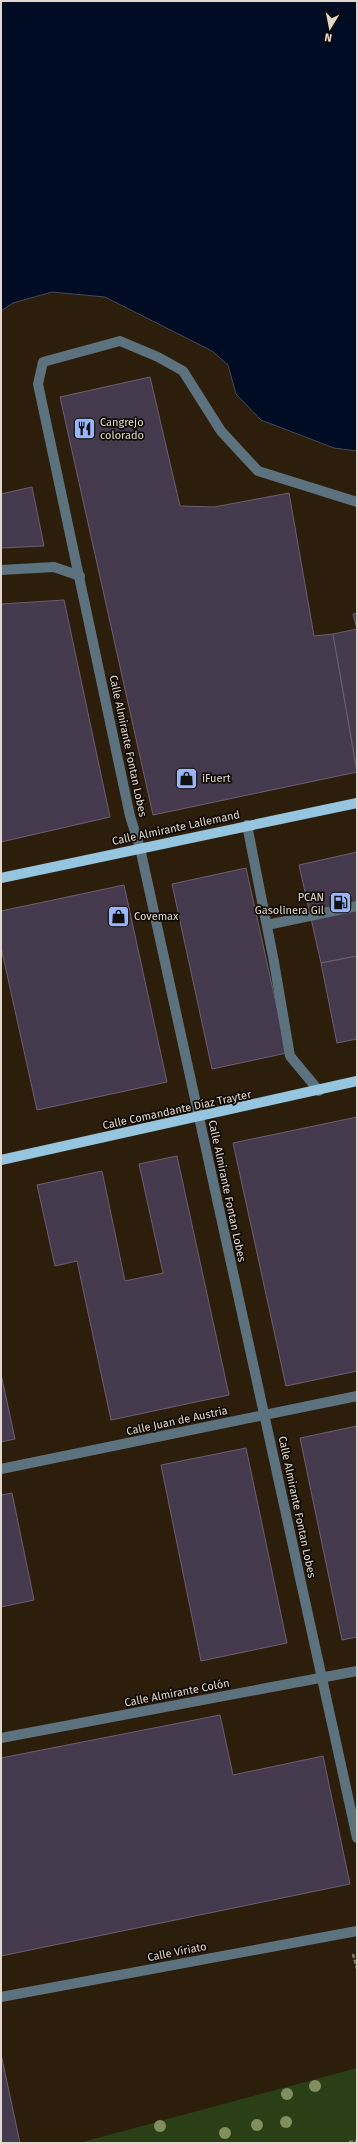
<svg xmlns="http://www.w3.org/2000/svg" width="358" height="2144" font-family="'Fira Sans',sans-serif">
  <style>
    .green { fill: #2b3f16 }
    .water { fill: #000c24; stroke: #444956 }
    .building { fill: #45394d; stroke: #6c5e74 }
    .lines { fill: none; stroke-linecap: round; stroke-linejoin: round }
    .path { stroke: #857869; stroke-width: 2.5; stroke-dasharray: 4 2; stroke-linecap: butt }
    .minor { stroke: #5c737f; stroke-width: 10 }
    .major { stroke: #96c5e0; stroke-width: 10 }
    .tree { fill: #818f5f }
    .labels { text-anchor: middle; dominant-baseline: central; stroke-width: 3.5; stroke-linejoin: round; paint-order: stroke }
    .poi-label { font-size: 11px; fill: #e1d7cc; stroke: #100a04; text-anchor: start }
    .street-label { font-size: 11px; fill: #e1d7cc; stroke: #100a04 }
  </style>
  <rect width="100%" height="100%" fill="#2d1e0c"/>
  <polygon class="green" points="357,2068 357,2143 79,2143"/>
  <polygon class="water" points="1,1 357,1 357,451 334,448 261,420 236,394 228,365 212,351 105,297 52,292 13,303 1,311"/>
  <g class="building">
    <polygon points="150,377 180,506 214,507 289,493 314,636 333,634 357,772 153,815 60,397"/>
    <polygon points="32,487 44,546 1,548 1,494"/>
    <polygon points="64,600 110,817 1,842 1,604"/>
    <polygon points="357,613 357,765 356,765 333,634 357,629 353,614"/>
    <polygon points="357,852 357,956 321,963 299,865"/>
    <polygon points="246,868 287,1053 212,1069 172,884"/>
    <polygon points="124,885 167,1082 37,1110 1,947 1,911"/>
    <polygon points="357,956 357,1039 337,1043 321,963"/>
    <polygon points="357,1117 357,1371 286,1386 233,1143"/>
    <polygon points="177,1156 229,1395 111,1420 77,1261 55,1266 37,1185 102,1171 125,1281 163,1273 139,1164"/>
    <polygon points="1,1374 15,1439 1,1442"/>
    <polygon points="357,1426 357,1637 342,1640 300,1438"/>
    <polygon points="246,1448 287,1643 201,1661 161,1465"/>
    <polygon points="12,1493 34,1600 1,1607 1,1495"/>
    <polygon points="220,1715 233,1775 323,1756 350,1884 1,1956 1,1758"/>
    <polygon points="1,2054 20,2143 1,2143"/>
  </g>
  <g class="lines">
    <g class="path">
      <polyline points="353,1954 357,1969"/>
      <polyline points="349,2142 357,2141"/>
    </g>
    <g class="minor">
      <polyline points="357,502 258,471 221,431 183,371 158,357 120,341 43,362 38,384 130,816 140,848 357,1838"/>
      <polyline points="1,570 54,567 80,576"/>
      <polyline points="247,825 274,962 290,1056 319,1091"/>
      <polyline points="267,925 357,906"/>
      <polyline points="1,1469 357,1396"/>
      <polyline points="1,1738 357,1671"/>
      <polyline points="1,1997 357,1931"/>
    </g>
    <g class="major">
      <polyline points="1,878 357,803"/>
      <polyline points="1,1160 357,1081"/>
    </g>
  </g>
  <g class="tree">
    <circle cx="315" cy="2086" r="6"/>
    <circle cx="287" cy="2094" r="6"/>
    <circle cx="286" cy="2122" r="6"/>
    <circle cx="257" cy="2125" r="6"/>
    <circle cx="160" cy="2126" r="6"/>
    <circle cx="225" cy="2133" r="6"/>
  </g>
  <defs>
    <symbol id="restaurant-square" viewBox="-11 -11 22 22"><rect x="-9" y="-9" width="18" height="18" rx="4" fill="#98b6fd" stroke="#100a04"/><path d="M-5-6h1v4h1v-4h1v4h1v-4h1v5L-1.5 .5V6h-2V.5L-5-1ZM5-6V6H3V1.5H1.5Q1.5-4 5-6Z" fill="#111"/></symbol>
    <symbol id="shop-square" viewBox="-11 -11 22 22"><rect x="-9" y="-9" width="18" height="18" rx="4" fill="#98b6fd" stroke="#100a04"/><path d="M-5-2.5h2.3a2.7 3.5 0 0 1 5.4 0H5L5.5 6h-11ZM-1.5-2.5h3a1.5 2.3 0 0 0-3 0Z" fill="#111"/></symbol>
    <symbol id="fuel-square" viewBox="-11 -11 22 22"><rect x="-9" y="-9" width="18" height="18" rx="4" fill="#98b6fd" stroke="#100a04"/><path d="M-5.5-6h7V0h2V4h1.3V-2.5L3-4.5l.8-.8L6-3V5H2.5V1h-1V6h-7ZM-4.2-4.7v3.2H.2V-4.7Z" fill="#111"/></symbol>
  </defs>
  <g fill-rule="evenodd">
    <use href="#restaurant-square" x="72" y="416" width="25" height="25"/>
    <use href="#shop-square" x="174" y="766" width="25" height="25"/>
    <use href="#fuel-square" x="328" y="890" width="25" height="25"/>
    <use href="#shop-square" x="106" y="904" width="25" height="25"/>
  </g>
  <g class="labels">
    <g class="poi-label">
      <text x="100" y="422">Cangrejo<tspan x="100" dy="13">colorado</tspan></text>
      <text x="202" y="778">iFuert</text>
      <text x="324" y="897" text-anchor="end">PCAN<tspan x="324" dy="13">Gasolinera Gil</tspan></text>
      <text x="134" y="916">Covemax</text>
    </g>
    <g class="street-label">
      <text transform="translate(128 746) rotate(78)">Calle Almirante Fontan Lobes</text>
      <text transform="translate(176 828) rotate(-12)">Calle Almirante Lallemand</text>
      <text transform="translate(177 1110) rotate(-12)">Calle Comandante Díaz Trayter</text>
      <text transform="translate(227 1191) rotate(78)">Calle Almirante Fontan Lobes</text>
      <text transform="translate(177 1421) rotate(-12)">Calle Juan de Austria</text>
      <text transform="translate(297 1507) rotate(78)">Calle Almirante Fontan Lobes</text>
      <text transform="translate(177 1693) rotate(-11)">Calle Almirante Colón</text>
      <text transform="translate(177 1952) rotate(-11)">Calle Viriato</text>
    </g>
  </g>
  <rect width="358" height="2144" fill="none" stroke="#e1d7cc" stroke-width="4"/>
  <g transform="translate(330 28) rotate(190)" stroke="#100a04" stroke-width="3" paint-order="stroke">
  <path d="M0-3L7 15L0 10L-7 15Z" fill="#e1d7cc"/>
  <text y="-6" font-size="11" font-weight="bold" text-anchor="middle" fill="#e1d7cc">N</text>
  </g>
</svg>
